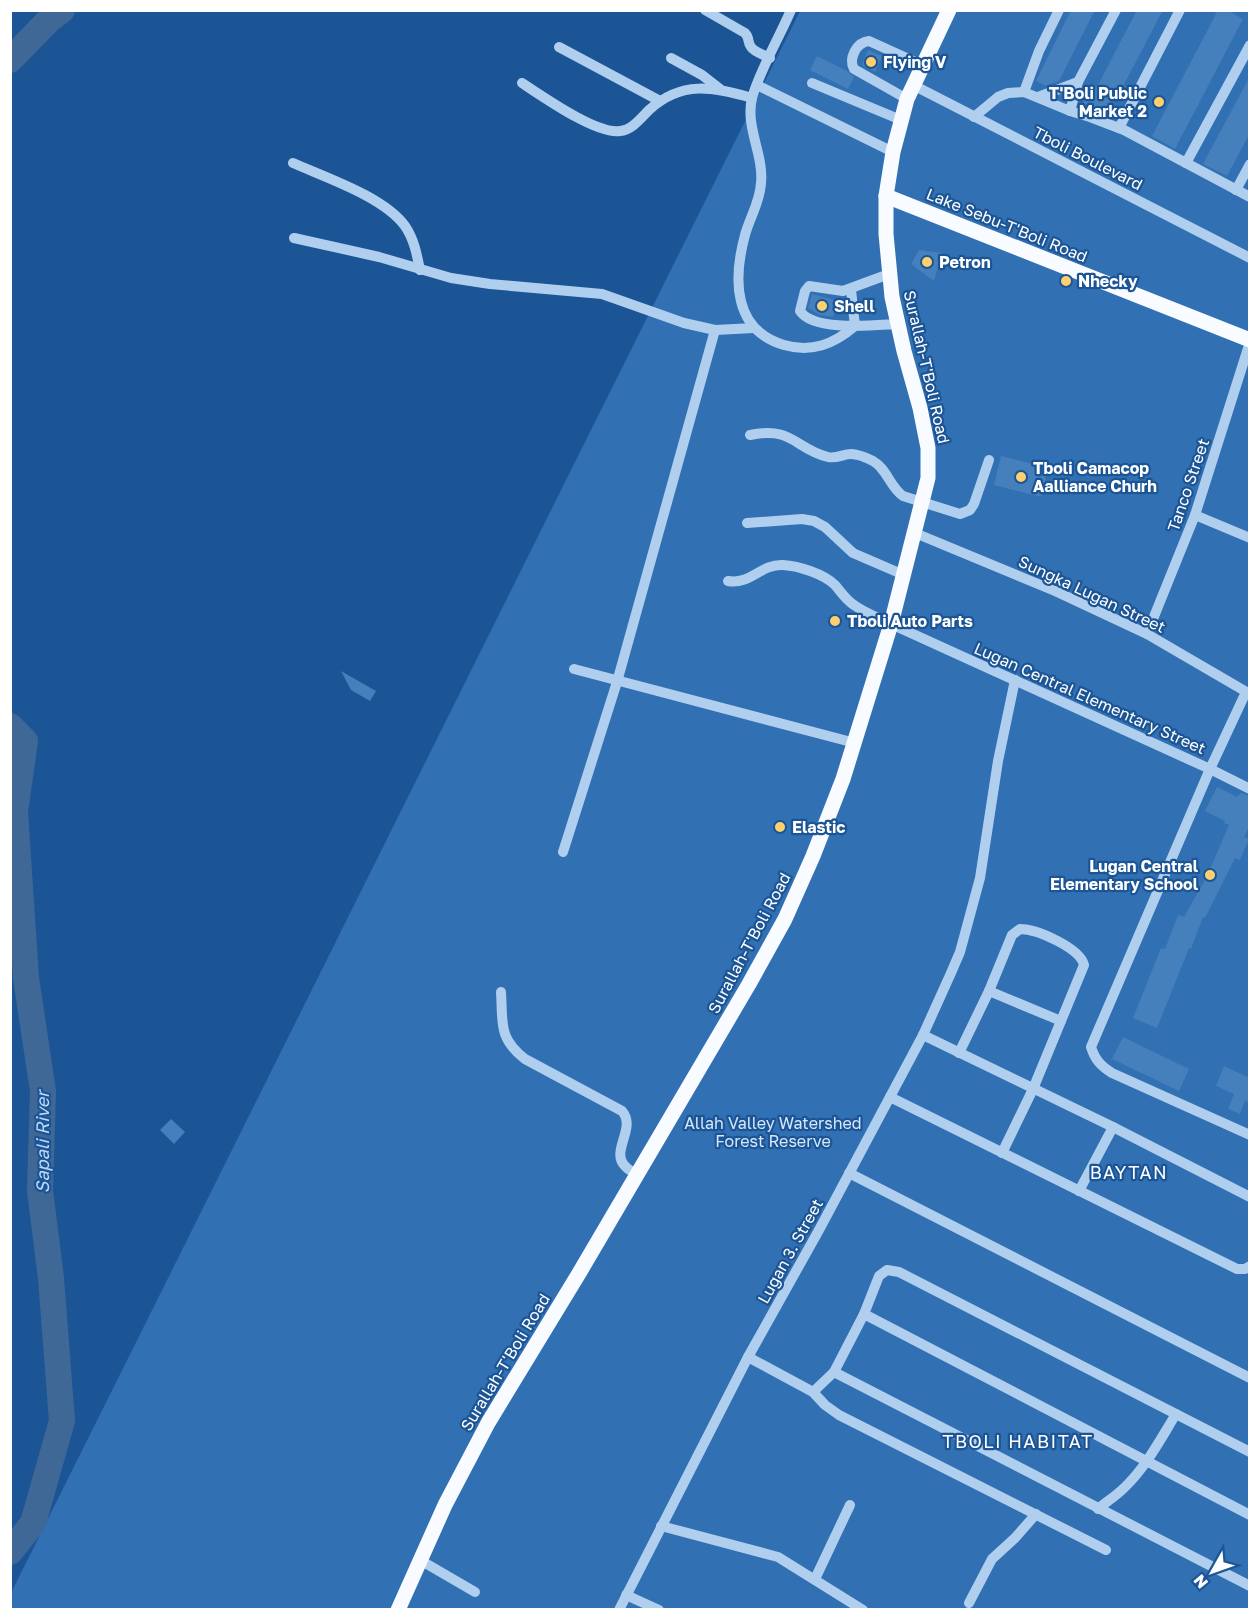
<svg xmlns="http://www.w3.org/2000/svg" width="1260" height="1620" font-family="'Golos Text',sans-serif">
  <style>
    .green { fill: #3170b3 }
    .lines { fill: none; stroke-linecap: round; stroke-linejoin: round }
    .river { stroke: #3f6896; stroke-width: 26 }
    .building { fill: #457fbc }
    .minor { stroke: #b0cfef; stroke-width: 10 }
    .major { stroke: #f8fbff; stroke-width: 15 }
    .poi-dot { fill: #ffd06e; stroke: #1c5596; stroke-width: 2 }
    .labels { text-anchor: middle; dominant-baseline: central; stroke-width: 4.5; stroke-linejoin: round; paint-order: stroke }
    .poi-label { font-size: 16px; font-weight: bold; fill: #fff; stroke: #1c5596; text-anchor: start }
    .street-label { font-size: 16px; fill: #fff; stroke: #1c5596 }
    .park-label { font-size: 16px; fill: #d6e8fb; stroke: #1c5596 }
    .water-label { font-size: 18px; font-style: italic; fill: #bcd8f6; stroke: #1c5596 }
    .neighbourhood-label { font-size: 18px; letter-spacing: 1.5px; fill: #fff; stroke: #1c5596 }
  </style>
  <rect width="100%" height="100%" fill="#1c5596"/>
  <polygon class="green" points="800,11 1249,11 1249,1609 11,1610 10,1595"/>
  <g class="lines">
    <g class="river">
      <polyline points="10,60 50,19 62,10"/>
      <polyline points="10,726 25,741 15,812 26,978 43,1091 40,1191 51,1278 62,1421 33,1523 10,1552"/>
    </g>
  </g>
  <g class="building">
    <polygon points="1071,10 1095,10 1059,81 1046,86 1036,81"/>
    <polygon points="1137,10 1163,10 1118,96 1114,94 1103,114 1088,109 1082,105 1094,85 1097,87"/>
    <polygon points="1218,10 1227,10 1243,19 1175,149 1152,136"/>
    <polygon points="868,50 882,56 875,72 862,65"/>
    <polygon points="817,56 847,71 854,77 848,89 810,70"/>
    <polygon points="1250,76 1250,133 1227,176 1203,164"/>
    <polygon points="919,250 942,253 934,281 911,264"/>
    <polygon points="812,294 838,301 833,317 820,315 808,308"/>
    <polygon points="1001,456 1048,468 1041,497 994,485"/>
    <polygon points="341,671 376,691 370,701 351,690"/>
    <polygon points="1217,787 1237,797 1241,793 1250,796 1250,825 1244,837 1249,839 1240,860 1235,858 1205,918 1203,917 1191,949 1189,948 1157,1028 1133,1018 1161,948 1165,949 1178,915 1184,917 1207,876 1229,825 1224,823 1225,821 1205,811"/>
    <polygon points="1123,1037 1189,1069 1179,1091 1112,1059"/>
    <polygon points="1224,1066 1250,1078 1250,1102 1245,1101 1240,1114 1228,1109 1234,1094 1216,1086"/>
    <polygon points="171,1119 185,1132 174,1144 160,1130"/>
  </g>
  <g class="lines">
    <g class="minor">
      <path d="M705,10L745,33C750,38 747,42 751,47C754,52 764,55 770,58"/>
      <path d="M791,10C780,36 759,72 752,98C745,127 764,155 761,183C760,202 750,217 745,235C733,279 733,330 784,345C812,353 834,344 855,326"/>
      <polyline points="559,47 660,101"/>
      <polyline points="671,58 702,75 720,89"/>
      <path d="M522,83C542,96 597,135 620,131C632,130 641,118 649,110C682,80 713,87 752,98"/>
      <polyline points="812,83 901,120"/>
      <polyline points="757,85 893,152"/>
      <polyline points="913,85 1250,258"/>
      <polyline points="1024,92 1039,51 1059,10"/>
      <polyline points="1038,97 1078,82"/>
      <path d="M907,99L854,69C848,58 857,42 869,41L922,65"/>
      <polyline points="1070,111 1078,82 1116,10"/>
      <polyline points="974,117 998,97 1008,93 1024,92 1070,111 1090,117 1124,130 1250,197"/>
      <polyline points="1119,128 1180,10"/>
      <path d="M293,163C327,178 384,197 405,226C414,239 417,255 420,270"/>
      <polyline points="1186,163 1250,45"/>
      <polyline points="1236,190 1250,164"/>
      <polyline points="294,238 379,257 451,278 490,284 602,294 684,323 715,330 754,328"/>
      <path d="M889,274L843,291L809,286L805,291L800,311C814,332 875,325 898,324"/>
      <polyline points="851,290 855,326"/>
      <path d="M750,435C793,426 795,449 828,457C836,459 844,454 851,454C859,454 867,458 873,461C887,469 890,487 903,496L960,514L970,510L974,504L989,460"/>
      <polyline points="1195,515 1250,538"/>
      <polyline points="747,523 802,519 814,521 825,527 853,553 904,575"/>
      <polyline points="915,533 1055,591 1147,634 1250,694"/>
      <path d="M728,581C751,585 760,564 783,565C799,566 824,574 835,585C841,592 846,600 854,605C865,613 879,618 891,624L1210,769L1250,789"/>
      <polyline points="1147,634 1195,515 1250,342"/>
      <polyline points="574,669 855,743"/>
      <path d="M1246,692L1210,769L1091,1047C1095,1060 1101,1066 1112,1073L1250,1135"/>
      <polyline points="563,852 617,682 715,330"/>
      <path d="M989,991L1012,935L1020,929C1037,929 1080,948 1084,965L1033,1089L1002,1153"/>
      <path d="M501,992C503,1023 498,1038 525,1059L622,1111C637,1128 610,1151 625,1166C628,1170 634,1172 637,1175"/>
      <polyline points="923,1035 1113,1127 1250,1197"/>
      <polyline points="959,1053 989,991 1061,1021"/>
      <polyline points="890,1097 1237,1269 1245,1269 1250,1266"/>
      <polyline points="849,1173 1250,1378"/>
      <polyline points="1079,1191 1113,1127"/>
      <polyline points="864,1314 1250,1515"/>
      <polyline points="748,1357 813,1392 825,1405 839,1415 1106,1550"/>
      <polyline points="834,1372 1250,1586"/>
      <polyline points="813,1392 834,1372 864,1314 879,1276 887,1270 899,1272 1250,1452"/>
      <path d="M1098,1509C1106,1502 1116,1496 1124,1488C1146,1467 1160,1440 1176,1414"/>
      <polyline points="661,1526 778,1557 863,1610"/>
      <polyline points="420,1560 475,1592"/>
      <polyline points="815,1579 850,1505"/>
      <polyline points="626,1595 659,1610"/>
      <polyline points="969,1603 992,1559 1015,1538 1036,1514"/>
      <polyline points="619,1610 748,1357 819,1230 923,1035 951,973 960,952 980,878 998,761 1015,680"/>
    </g>
    <g class="major">
      <polyline points="886,196 1250,340"/>
      <polyline points="398,1610 445,1505 488,1423 581,1270 749,984 785,919 813,856 843,779 891,624 928,478 928,448 920,408 904,351 892,297 886,234 886,196 893,152 907,99 949,10"/>
    </g>
  </g>
  <g class="poi-dot">
    <circle cx="871" cy="62" r="6"/>
    <circle cx="1159" cy="102" r="6"/>
    <circle cx="927" cy="262" r="6"/>
    <circle cx="1066" cy="281" r="6"/>
    <circle cx="822" cy="306" r="6"/>
    <circle cx="1021" cy="477" r="6"/>
    <circle cx="835" cy="621" r="6"/>
    <circle cx="780" cy="827" r="6"/>
    <circle cx="1210" cy="875" r="6"/>
  </g>
  <g class="labels">
    <g class="poi-label">
      <text x="883" y="62">Flying V</text>
      <text x="1147" y="93" text-anchor="end">T'Boli Public<tspan x="1147" dy="18">Market 2</tspan></text>
      <text x="939" y="262">Petron</text>
      <text x="1078" y="281">Nhecky</text>
      <text x="834" y="306">Shell</text>
      <text x="1033" y="468">Tboli Camacop<tspan x="1033" dy="18">Aalliance Churh</tspan></text>
      <text x="847" y="621">Tboli Auto Parts</text>
      <text x="792" y="827">Elastic</text>
      <text x="1198" y="866" text-anchor="end">Lugan Central<tspan x="1198" dy="18">Elementary School</tspan></text>
    </g>
    <g class="street-label">
      <text transform="translate(1088 158) rotate(27)">Tboli Boulevard</text>
      <text transform="translate(1007 225) rotate(22)">Lake Sebu-T'Boli Road</text>
      <text transform="translate(927 367) rotate(77)">Surallah-T'Boli Road</text>
      <text transform="translate(1188 485) rotate(-71)">Tanco Street</text>
      <text transform="translate(1092 594) rotate(25)">Sungka Lugan Street</text>
      <text transform="translate(1090 698) rotate(24)">Lugan Central Elementary Street</text>
      <text transform="translate(749 943) rotate(-62)">Surallah-T'Boli Road</text>
      <text transform="translate(790 1251) rotate(-61)">Lugan 3. Street</text>
      <text transform="translate(505 1362) rotate(-59)">Surallah-T'Boli Road</text>
    </g>
    <g class="park-label">
      <text x="773" y="1123">Allah Valley Watershed<tspan x="773" dy="18">Forest Reserve</tspan></text>
    </g>
    <g class="water-label">
      <text transform="translate(42 1142) rotate(-90)">Sapali River</text>
    </g>
    <g class="neighbourhood-label">
      <text x="1129" y="1172">BAYTAN</text>
      <text x="1018" y="1441">TBOLI HABITAT</text>
    </g>
  </g>
  <rect width="1260" height="1620" fill="none" stroke="#ffffff" stroke-width="24"/>
  <g transform="translate(1212 1572) rotate(230)" stroke="#1c5596" stroke-width="4.5" paint-order="stroke">
  <path d="M0-4.5L10 22L0 15L-10 22Z" fill="#ffffff"/>
  <text y="-9" font-size="16" font-weight="bold" text-anchor="middle" fill="#ffffff">N</text>
  </g>
</svg>
